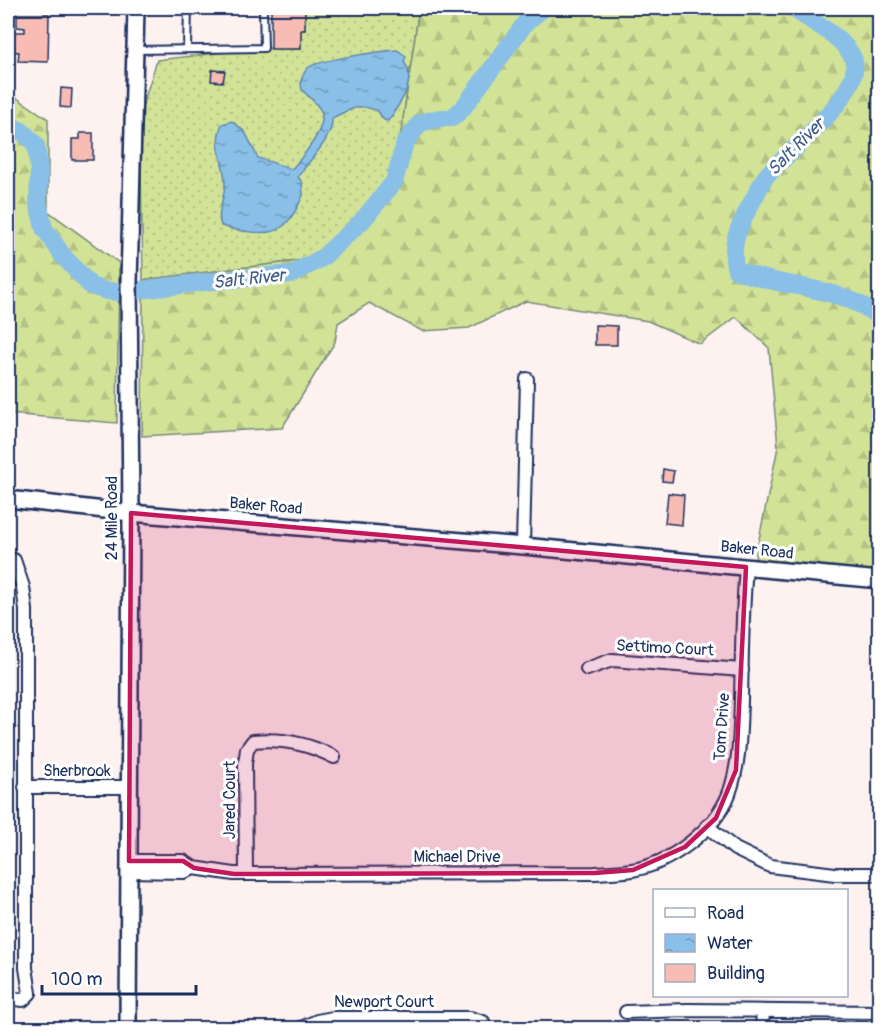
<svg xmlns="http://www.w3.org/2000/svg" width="887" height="1036" font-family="Pangolin,sans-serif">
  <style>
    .grass { fill: url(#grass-dots); stroke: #76897a; stroke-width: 1.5 }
    .forest { fill: url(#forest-firs); stroke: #76897a; stroke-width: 1.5 }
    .water { fill: url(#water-ripples); stroke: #5e85b0; stroke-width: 1.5 }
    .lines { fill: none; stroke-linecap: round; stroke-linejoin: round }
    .river { stroke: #8abfe7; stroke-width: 18 }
    .building { fill: #f7bcb4; stroke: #1b2f5e; stroke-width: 1.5 }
    .service-casing { stroke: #1b2f5e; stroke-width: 10 }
    .minor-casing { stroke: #1b2f5e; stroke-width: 16 }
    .tertiary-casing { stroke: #1b2f5e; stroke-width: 20 }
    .service { stroke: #fff; stroke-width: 6 }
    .minor { stroke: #fff; stroke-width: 12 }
    .tertiary { stroke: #fff; stroke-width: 15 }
    .marked { fill: #c2185b; fill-opacity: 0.2; stroke: #c2185b; stroke-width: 4.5; stroke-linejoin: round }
    .labels { text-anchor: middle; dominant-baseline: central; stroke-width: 6; stroke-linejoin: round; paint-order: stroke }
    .street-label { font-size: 16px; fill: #1b2f5e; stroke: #fff }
    .water-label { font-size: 18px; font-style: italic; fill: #3c5a87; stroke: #fff }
  </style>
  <defs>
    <pattern id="grass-dots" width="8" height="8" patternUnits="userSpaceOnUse" patternTransform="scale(1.5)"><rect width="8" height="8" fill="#d2e397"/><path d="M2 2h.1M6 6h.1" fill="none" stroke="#b4c385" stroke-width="1.8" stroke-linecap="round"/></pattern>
    <pattern id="forest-firs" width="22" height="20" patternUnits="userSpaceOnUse" patternTransform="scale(1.5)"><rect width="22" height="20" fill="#d2e397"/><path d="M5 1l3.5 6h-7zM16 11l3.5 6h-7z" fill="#b4c385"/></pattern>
    <pattern id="water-ripples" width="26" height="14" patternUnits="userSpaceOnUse" patternTransform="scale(1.5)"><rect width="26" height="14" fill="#8abfe7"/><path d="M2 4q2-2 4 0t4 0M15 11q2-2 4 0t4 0" fill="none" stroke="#709cbe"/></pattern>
  </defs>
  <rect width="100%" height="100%" fill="#fdf2f0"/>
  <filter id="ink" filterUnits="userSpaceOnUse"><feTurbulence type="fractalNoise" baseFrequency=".0167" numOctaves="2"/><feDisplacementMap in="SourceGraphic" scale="12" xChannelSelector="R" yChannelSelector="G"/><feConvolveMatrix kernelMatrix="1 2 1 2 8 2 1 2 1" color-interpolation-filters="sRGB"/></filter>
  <g filter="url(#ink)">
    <polygon class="grass" points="304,8 419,8 394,182 322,258 143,280 140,114 157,60 264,48 300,49 301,30 305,30"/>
    <g class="forest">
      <polygon points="419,8 879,8 879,581 753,568 778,447 769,348 736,317 700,344 648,321 526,301 469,328 422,331 369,303 338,323 335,342 282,428 142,436 143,280 322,258 394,182"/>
      <polygon points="8,92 48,119 48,211 119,263 117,423 8,414"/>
    </g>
    <path class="water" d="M397,50L406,56L404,62C418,81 399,105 388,121L384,120L377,110C372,110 365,106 361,107C355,107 336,115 332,119C333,139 308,161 298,177L302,182L303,195C299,205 291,220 282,227C270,238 235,230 221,226C216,211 225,198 225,184C225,161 212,147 222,124L232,121L245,132L258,158L292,169C302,157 328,128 321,111C318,104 308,96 302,90C300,82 302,74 308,68C316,60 383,51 397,50Z"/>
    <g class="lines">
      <g class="river">
        <path d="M793,8C813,24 839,33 852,56C870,89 788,152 768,174C762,180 759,190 754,198C742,221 728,243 736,270C781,289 843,285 880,318"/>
        <polyline points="8,125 22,131 36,145 39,170 38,203 44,228 63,256 91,286 106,291 123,292 213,281 292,274 322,258 362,221 394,182 405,143 420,123 440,118 452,118 463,108 526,22 544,8"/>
      </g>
    </g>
    <g class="building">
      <polygon points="271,8 305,9 305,30 301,30 301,49 271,49"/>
      <polygon points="17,14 49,14 48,62 18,61 19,52 8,51 8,32 25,32 25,28 17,27"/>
      <polygon points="212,70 225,71 223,82 211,81"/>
      <polygon points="61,88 72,89 71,108 60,107"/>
      <polygon points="80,133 93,133 93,160 72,160 72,139 80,139"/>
      <polygon points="595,325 617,326 617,345 595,345"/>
      <polygon points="663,469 674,471 672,482 662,481"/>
      <polygon points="668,493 684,495 682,525 665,523"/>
    </g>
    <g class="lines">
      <defs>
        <g id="service">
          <polyline points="187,48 188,8"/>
          <polyline points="136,50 264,48 263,8"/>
        </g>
        <g id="minor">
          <polyline points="523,546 527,379"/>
          <polyline points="587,669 612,660 742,670"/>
          <polyline points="25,787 129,787"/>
          <polyline points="707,826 735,849 770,866 835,874 880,874"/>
          <path d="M194,868L234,874L595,873C607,872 620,872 632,870C670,864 715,830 729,794C740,764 740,731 741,699C742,655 742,611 746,567"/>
          <polyline points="129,871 184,872 194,868 183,861 129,861"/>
          <path d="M246,873L245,764L247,749L253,741C281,738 309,744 334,757"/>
          <polyline points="8,998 23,1000 30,993 26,968 26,610 23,587 14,560"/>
          <polyline points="626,1012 687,1010 880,1012"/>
          <polyline points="301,1028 317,1021 333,1018 470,1018 483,1022 484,1028"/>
          <polyline points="762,1028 763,1011"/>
        </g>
        <g id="tertiary">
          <polyline points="8,499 131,513 523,546 880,580"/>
          <polyline points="128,1028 131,513 129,283 136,8"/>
        </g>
      </defs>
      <use href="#service" class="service-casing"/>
      <use href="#minor" class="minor-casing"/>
      <use href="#tertiary" class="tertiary-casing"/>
      <use href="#service" class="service"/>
      <use href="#minor" class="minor"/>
      <use href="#tertiary" class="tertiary"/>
    </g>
  </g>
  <path class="marked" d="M131,513L746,567L736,770L716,818L685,847L633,870L595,873L234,874L194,868L183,861H129Z"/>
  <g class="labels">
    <g class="street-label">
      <text transform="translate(266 506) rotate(5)">Baker Road</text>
      <text transform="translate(112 518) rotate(-90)">24 Mile Road</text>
      <text transform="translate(757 550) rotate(6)">Baker Road</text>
      <text transform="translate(665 648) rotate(3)">Settimo Court</text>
      <text transform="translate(722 727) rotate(-86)">Tom Drive</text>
      <text x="77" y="771">Sherbrook</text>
      <text transform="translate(230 800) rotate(-90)">Jared Court</text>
      <text x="457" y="857">Michael Drive</text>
      <text x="384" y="1002">Newport Court</text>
    </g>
    <g class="water-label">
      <text transform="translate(796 147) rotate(-45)">Salt River</text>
      <text transform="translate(249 279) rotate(-6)">Salt River</text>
    </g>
  </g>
  <rect width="887" height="1036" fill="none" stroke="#fff" stroke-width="30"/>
  <rect x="15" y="15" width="857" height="1006" fill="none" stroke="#1b2f5e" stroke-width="2" filter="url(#ink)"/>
  <rect x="653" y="889" width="195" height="108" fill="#ffffff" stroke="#a4acbf" stroke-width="1.5"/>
  <rect x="665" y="908" width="30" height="9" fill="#ffffff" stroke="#a4acbf" stroke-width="1.5"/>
  <text x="707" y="919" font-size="18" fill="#1b2f5e">Road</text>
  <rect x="665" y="934" width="30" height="18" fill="url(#water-ripples)" stroke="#a4acbf" stroke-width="1.5"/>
  <text x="707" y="949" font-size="18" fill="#1b2f5e">Water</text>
  <rect x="665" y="964" width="30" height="18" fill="#f7bcb4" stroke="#a4acbf" stroke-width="1.5"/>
  <text x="707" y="979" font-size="18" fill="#1b2f5e">Building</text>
  <path d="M42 985v9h154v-9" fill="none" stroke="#1b2f5e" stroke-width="3"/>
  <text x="51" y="985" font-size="18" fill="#1b2f5e" stroke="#ffffff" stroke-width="4.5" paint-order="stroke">100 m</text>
</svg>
